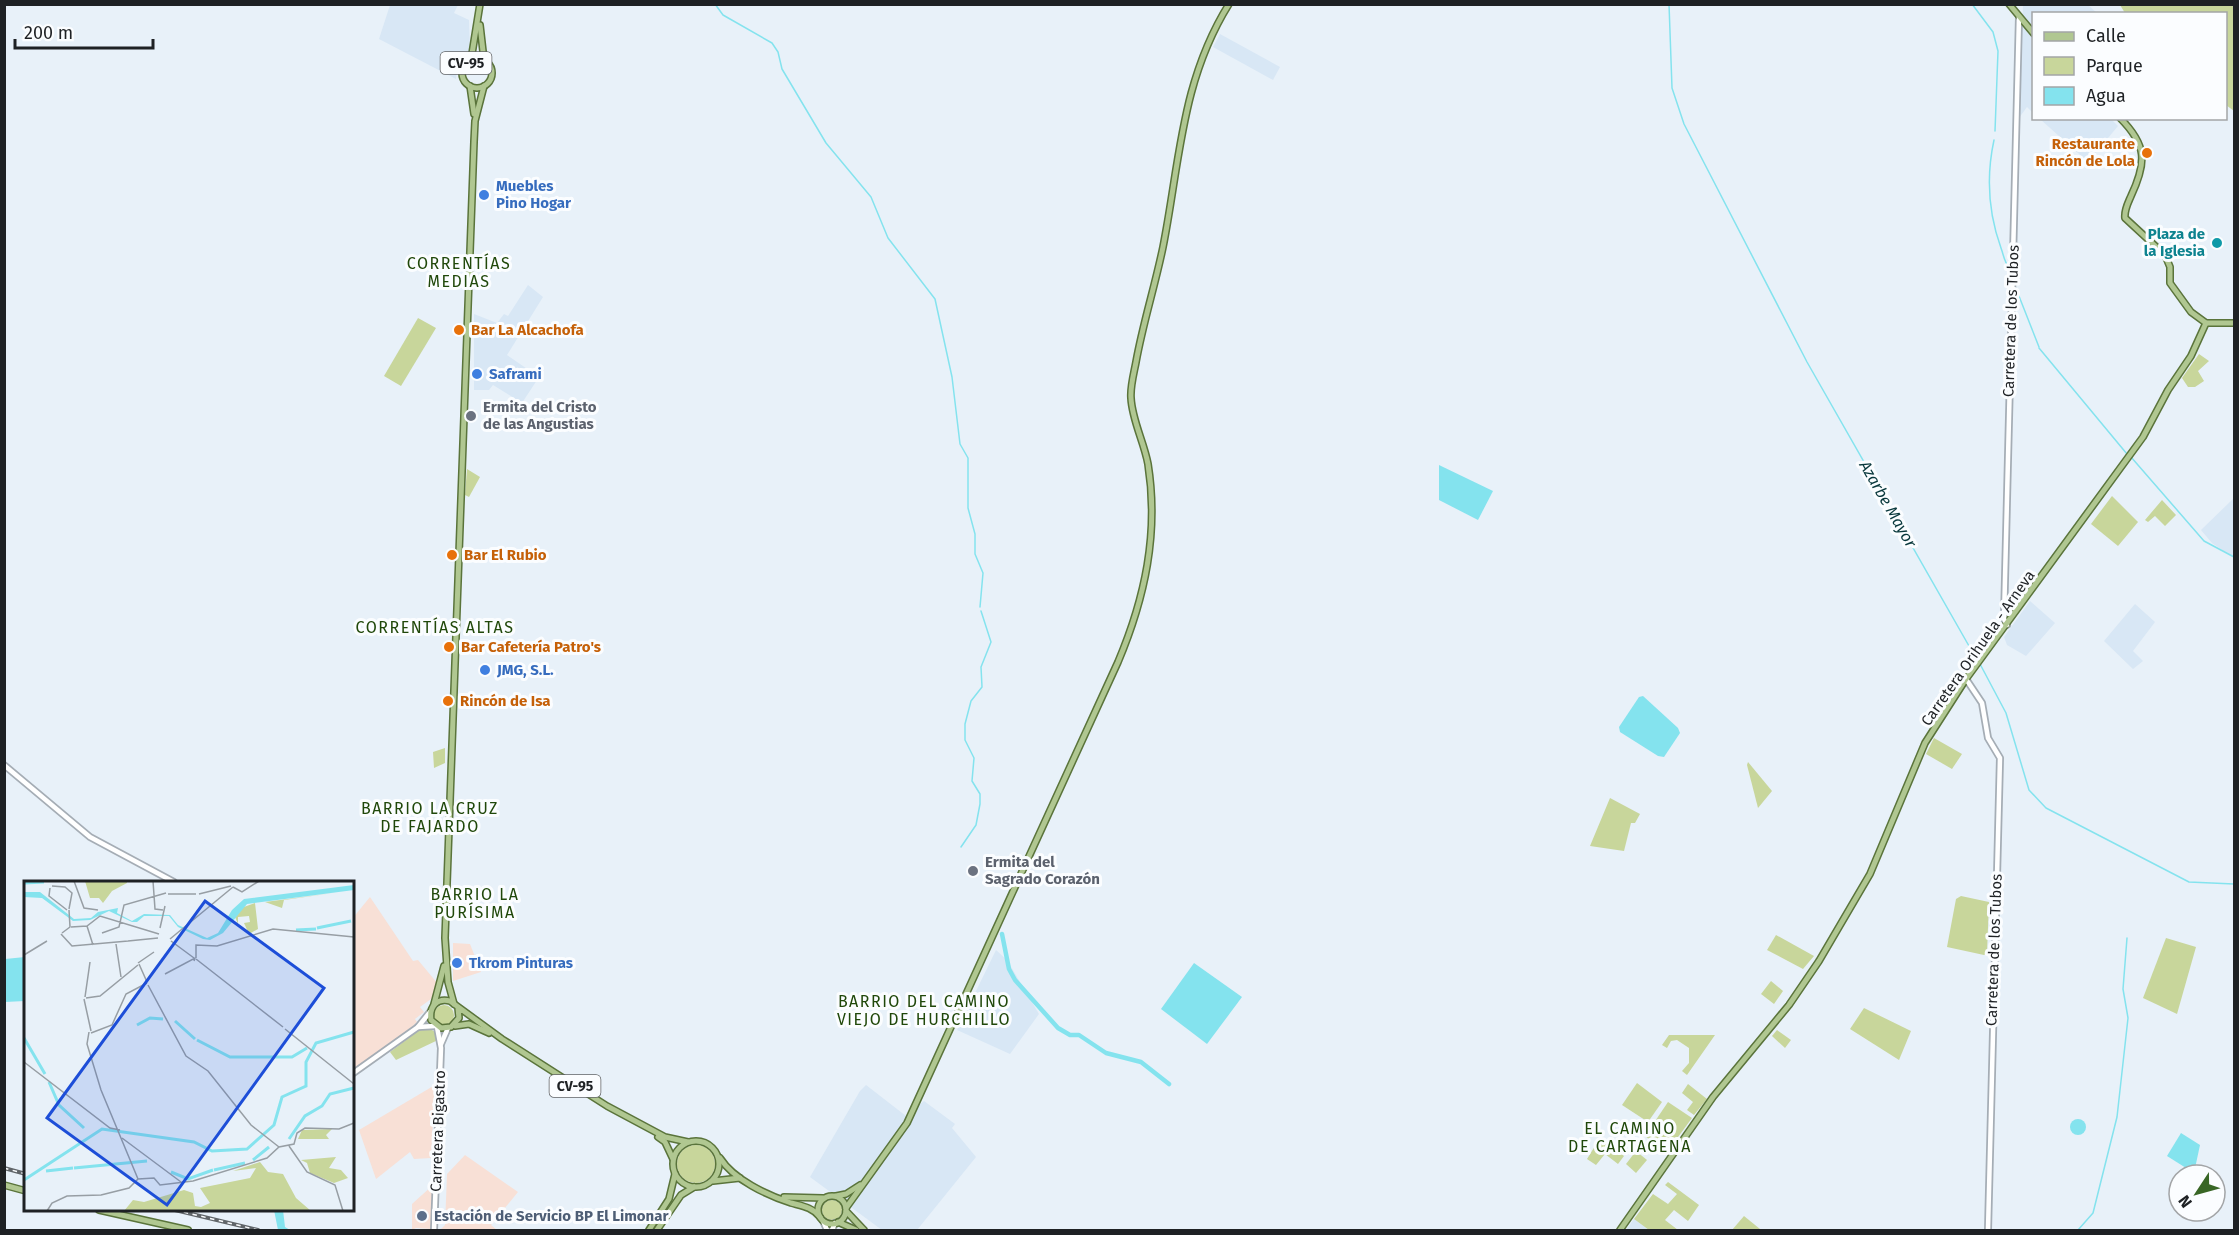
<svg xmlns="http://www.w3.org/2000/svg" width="2239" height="1235" font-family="'Fira Sans',sans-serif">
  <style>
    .commercial { fill: #f8e0d6 }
    .built { fill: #d8e7f5 }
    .green { fill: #c8d69b }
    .water { fill: #84e3ee }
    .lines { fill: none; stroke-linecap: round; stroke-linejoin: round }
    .stream { stroke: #84e3ee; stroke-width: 1.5 }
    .canal { stroke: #84e3ee; stroke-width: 4.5 }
    .minor-casing { stroke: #a5adb5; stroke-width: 8 }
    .major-casing { stroke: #5a743b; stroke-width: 8 }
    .minor { stroke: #fff; stroke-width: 4.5 }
    .major { stroke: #b0c791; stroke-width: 5 }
    .rail-casing { stroke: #606569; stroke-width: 4 }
    .rail { stroke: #fbfdff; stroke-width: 1.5; stroke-dasharray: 4.5; stroke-linecap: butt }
    .food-dot { fill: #e8710a; stroke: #fbfdff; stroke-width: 2 }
    .shop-dot { fill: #3f7fe0; stroke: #fbfdff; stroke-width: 2 }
    .culture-dot { fill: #0f9aa8; stroke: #fbfdff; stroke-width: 2 }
    .worship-dot { fill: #6b7280; stroke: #fbfdff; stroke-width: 2 }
    .service-dot { fill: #5c6f8a; stroke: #fbfdff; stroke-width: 2 }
    .labels { text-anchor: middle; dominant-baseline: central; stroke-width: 6; stroke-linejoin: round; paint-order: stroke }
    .shield { fill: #fbfdff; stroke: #606366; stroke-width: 1.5 }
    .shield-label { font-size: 14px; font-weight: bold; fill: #1e2124 }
    .food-label { font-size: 15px; font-weight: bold; fill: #c56008; stroke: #fbfdff; text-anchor: start }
    .shop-label { font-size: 15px; font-weight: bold; fill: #366cbe; stroke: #fbfdff; text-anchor: start }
    .culture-label { font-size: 15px; font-weight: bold; fill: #0d838f; stroke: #fbfdff; text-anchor: end }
    .street-label { font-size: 15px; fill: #1e2124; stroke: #fbfdff }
    .worship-label { font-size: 15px; font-weight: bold; fill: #5b616d; stroke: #fbfdff; text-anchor: start }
    .service-label { font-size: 15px; font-weight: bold; fill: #4e5e75; stroke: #fbfdff; text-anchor: start }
    .neighbourhood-label { font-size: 16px; letter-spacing: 1.5px; fill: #20480a; stroke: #fbfdff }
    .water-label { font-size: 16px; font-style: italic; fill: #09383c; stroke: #fbfdff }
    .inset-river { fill: none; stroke: #84e3ee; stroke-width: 3 }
    .inset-road { fill: none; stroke: #979ea4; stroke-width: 1.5 }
    .view { fill: #1d4ed8; fill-opacity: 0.15; stroke: #1d4ed8; stroke-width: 3 }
    .inset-edge { fill: none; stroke: #1e2124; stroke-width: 3 }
  </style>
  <rect width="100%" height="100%" fill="#e8f1f9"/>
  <g class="commercial">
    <polygon points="370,897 413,961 418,960 438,984 431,999 420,1007 424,1012 415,1019 417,1022 413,1026 357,1068 353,1069 352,919"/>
    <polygon points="453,943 470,944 481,972 453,981"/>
    <polygon points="435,1085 431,1158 414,1159 410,1152 376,1179 359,1130"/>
    <polygon points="465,1155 518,1192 491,1225 497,1230 440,1230 445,1225 447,1174"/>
    <polygon points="433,1185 432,1229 416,1228 412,1230 412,1204"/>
  </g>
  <g class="built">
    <polygon points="390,5 458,5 454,13 469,20 470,53 457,69 456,79 379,39"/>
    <polygon points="2023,5 2088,5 2097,13 2034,14 2033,113 2027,107 2019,118"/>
    <polygon points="1220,34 1280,67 1273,80 1213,47"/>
    <polygon points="2040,119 2111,119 2118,126 2088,162"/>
    <polygon points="528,285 543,297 507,355 539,377 522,403 493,385 489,390 474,390 474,314 497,323 504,314 508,316"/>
    <polygon points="2234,498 2234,558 2212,543 2201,530"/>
    <polygon points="2030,601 2055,623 2026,656 2007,645 2004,637"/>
    <polygon points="2135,604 2155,622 2133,651 2143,661 2133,669 2104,641"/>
    <polygon points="996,950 1007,960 1039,1014 1010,1054 957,1030"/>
    <polygon points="866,1085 906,1116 924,1101 955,1124 952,1128 976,1157 917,1230 882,1230 810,1177 860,1091"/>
    <polygon points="1634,1219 1649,1230 1626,1230"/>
  </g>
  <g class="green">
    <polygon points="2120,5 2234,5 2234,111 2226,105 2226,14 2125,13"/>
    <polygon points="418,318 436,328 401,386 384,376"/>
    <polygon points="2199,354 2209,361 2198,371 2204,381 2195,387 2188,387 2182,378"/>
    <polygon points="467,469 480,477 469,497 465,495"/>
    <polygon points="2112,496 2138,522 2118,546 2091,524"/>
    <polygon points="2162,500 2176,515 2165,526 2155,516 2148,522 2145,520"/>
    <polygon points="1934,738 1962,754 1952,769 1926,754"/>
    <polygon points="445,748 445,763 434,768 433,752"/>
    <polygon points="1748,762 1772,791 1758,808 1747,765"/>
    <polygon points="1610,798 1640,814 1635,823 1631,823 1624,851 1590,846"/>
    <polygon points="1961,896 1989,902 1987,953 1984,955 1947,947 1956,899"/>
    <polygon points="1776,935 1814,956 1803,969 1767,950"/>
    <polygon points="2166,938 2196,947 2177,1014 2143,998"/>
    <polygon points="1771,981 1783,991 1774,1004 1761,994"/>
    <circle cx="444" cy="1015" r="10"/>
    <polygon points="1864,1008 1911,1031 1899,1060 1850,1029"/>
    <polygon points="422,1028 429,1028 435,1032 438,1040 396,1060 390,1052"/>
    <polygon points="1777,1030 1791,1040 1785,1048 1772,1036"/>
    <polygon points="1669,1035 1715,1035 1687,1075 1682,1071 1689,1063 1689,1048 1677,1040 1671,1041 1667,1048 1662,1045"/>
    <polygon points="1637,1083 1662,1102 1648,1122 1622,1105"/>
    <polygon points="1688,1084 1707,1099 1694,1115 1687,1110 1693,1102 1682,1093"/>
    <polygon points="1668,1102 1692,1118 1667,1152 1645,1136"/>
    <polygon points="1600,1138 1624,1156 1618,1164 1605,1154 1596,1165 1587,1159"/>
    <circle cx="696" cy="1164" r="19"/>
    <polygon points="1636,1151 1647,1160 1636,1173 1626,1164"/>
    <polygon points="1668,1182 1699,1205 1688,1221 1674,1210 1665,1220 1678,1230 1649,1230 1634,1219 1653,1194 1668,1204 1677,1194 1665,1185"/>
    <circle cx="832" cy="1210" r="10"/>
    <polygon points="1744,1216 1760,1229 1760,1230 1732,1230"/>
  </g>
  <g class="water">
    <polygon points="1439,465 1493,491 1478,520 1439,500"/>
    <polygon points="1643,696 1678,728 1680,733 1664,757 1658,756 1620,732 1619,727 1639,697"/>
    <polygon points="25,957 25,1001 5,1002 5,959"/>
    <polygon points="1194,963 1242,997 1207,1044 1161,1009"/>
    <circle cx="2078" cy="1127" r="8"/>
    <polygon points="2181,1133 2200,1145 2194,1173 2167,1156"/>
    <polygon points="274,1210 283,1210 285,1227 290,1230 278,1230"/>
  </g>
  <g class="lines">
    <g class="stream">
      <polyline points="715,4 723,15 772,43 778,52 782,69 826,143 871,197 888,238 935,299 952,377 960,444 968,458 968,508 975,534 975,554 983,573 980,607"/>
      <polyline points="1669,4 1672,88 1684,124 1807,362 1977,660"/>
      <polyline points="1972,4 1993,32 1998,51 1995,131"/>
      <path d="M1994,140C1986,177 1988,212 2001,248C2004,256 2004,262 2010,269"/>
      <polyline points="2015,286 2039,347"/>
      <polyline points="2039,348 2127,454"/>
      <polyline points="2131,457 2204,541 2234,557"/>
      <polyline points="1980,664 2006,713 2029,790 2046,808 2189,882 2234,884"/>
      <polyline points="961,847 976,825 980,804 980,794 972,781 974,758 965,740 965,724 971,701 982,687 981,667 991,642 981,611"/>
      <polyline points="2078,1230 2093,1213 2117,1117 2128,1018 2123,989 2127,938"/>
    </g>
    <polyline class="canal" points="1002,934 1009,969 1015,980 1058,1028 1070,1035 1079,1035 1106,1053 1141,1062 1169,1084"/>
    <defs>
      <g id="minor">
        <polyline points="2007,625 2004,619 2019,17"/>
        <polyline points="1966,679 1982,703 1988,738 2000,758 1988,1230"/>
        <polyline points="4,765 90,837 174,882"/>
        <polyline points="418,1027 435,1026"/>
        <polyline points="441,1044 448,1028"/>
        <polyline points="352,1074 418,1027 430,1012"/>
        <polyline points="823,1221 827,1230"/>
        <polyline points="434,1230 441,1048 437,1027"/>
        <polyline points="832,1230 835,1223"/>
      </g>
      <g id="major">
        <polyline points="2009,4 2034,34"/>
        <polyline points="480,25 484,60"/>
        <circle cx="477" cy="73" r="15"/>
        <polyline points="471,60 480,4"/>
        <polyline points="470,86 474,114"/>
        <path d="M2120,118C2147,145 2147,162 2131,196C2128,203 2124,210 2125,218L2165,255L2170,267V283L2191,312L2206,323H2234"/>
        <polyline points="434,1004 444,966"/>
        <polyline points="454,1004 448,982 445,938 474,142 475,121 484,86"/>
        <path d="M458,1008L459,1018L451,1027L441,1028L431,1020C429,1006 437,998 450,1001L502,1039L607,1106L665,1137L688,1142"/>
        <polyline points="455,1026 469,1024 489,1033"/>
        <polyline points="658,1137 665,1142 673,1159"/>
        <circle cx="696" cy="1164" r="23"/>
        <path d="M720,1158C734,1180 767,1195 791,1203C802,1206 812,1207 820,1217"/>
        <polyline points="713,1181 740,1178"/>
        <polyline points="4,1185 26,1191"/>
        <polyline points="836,1196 846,1194 860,1185"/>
        <circle cx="832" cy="1210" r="14"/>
        <polyline points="784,1197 823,1198"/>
        <path d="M846,1208L907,1123L1118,662C1145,598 1159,533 1148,464C1144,442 1132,420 1131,398C1130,387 1134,373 1136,362C1143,323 1155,286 1163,247C1180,161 1181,81 1229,4"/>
        <polyline points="99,1210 188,1230"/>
        <polyline points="846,1211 864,1230"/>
        <polyline points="838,1222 856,1230"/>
        <polyline points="649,1230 669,1199 675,1174"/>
        <polyline points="657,1230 681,1195 694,1187"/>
        <polyline points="1620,1230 1713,1097 1789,1005 1819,961 1870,874 1925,743 1966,679 2143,437 2168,390 2191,356 2206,323"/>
      </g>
    </defs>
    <use href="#minor" class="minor-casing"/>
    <use href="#major" class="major-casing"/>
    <use href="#minor" class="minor"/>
    <use href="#major" class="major"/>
    <defs>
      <g id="rail">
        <polyline points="4,1168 26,1174"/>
        <polyline points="175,1210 258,1230"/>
      </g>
    </defs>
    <use href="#rail" class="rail-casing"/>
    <use href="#rail" class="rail"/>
  </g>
  <g class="food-dot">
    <circle cx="2147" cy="153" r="6"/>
    <circle cx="459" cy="330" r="6"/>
    <circle cx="452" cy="555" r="6"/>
    <circle cx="449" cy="647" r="6"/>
    <circle cx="448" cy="701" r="6"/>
  </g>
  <g class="shop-dot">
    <circle cx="484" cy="195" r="6"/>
    <circle cx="477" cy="374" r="6"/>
    <circle cx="485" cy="670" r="6"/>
    <circle cx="457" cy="963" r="6"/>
  </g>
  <circle class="culture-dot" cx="2217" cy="243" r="6"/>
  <g class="worship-dot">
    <circle cx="471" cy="416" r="6"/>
    <circle cx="973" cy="871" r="6"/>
  </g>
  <circle class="service-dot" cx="422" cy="1216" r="6"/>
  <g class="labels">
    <g class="shield">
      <rect x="440.5" y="52" width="51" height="22" rx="4.5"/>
      <rect x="549.5" y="1075" width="51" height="22" rx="4.5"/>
    </g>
    <g class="shield-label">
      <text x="466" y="63">CV-95</text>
      <text x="575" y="1086">CV-95</text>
    </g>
    <g class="food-label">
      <text x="2135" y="144" text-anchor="end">Restaurante<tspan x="2135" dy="17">Rincón de Lola</tspan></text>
      <text x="471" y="330">Bar La Alcachofa</text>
      <text x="464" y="555">Bar El Rubio</text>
      <text x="461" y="647">Bar Cafetería Patro's</text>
      <text x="460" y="701">Rincón de Isa</text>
    </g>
    <g class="shop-label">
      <text x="496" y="186">Muebles<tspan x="496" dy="17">Pino Hogar</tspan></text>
      <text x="489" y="374">Saframi</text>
      <text x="497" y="670">JMG, S.L.</text>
      <text x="469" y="963">Tkrom Pinturas</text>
    </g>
    <g class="culture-label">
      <text x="2205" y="234">Plaza de<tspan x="2205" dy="17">la Iglesia</tspan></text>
    </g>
    <g class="street-label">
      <text transform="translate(2011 321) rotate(-88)">Carretera de los Tubos</text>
      <text transform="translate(1978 648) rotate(-55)">Carretera Orihuela - Arneva</text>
      <text transform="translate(1994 950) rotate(-88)">Carretera de los Tubos</text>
      <text transform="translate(438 1131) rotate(-88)">Carretera Bigastro</text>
    </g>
    <g class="worship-label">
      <text x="483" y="407">Ermita del Cristo<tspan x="483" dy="17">de las Angustias</tspan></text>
      <text x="985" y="862">Ermita del<tspan x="985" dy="17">Sagrado Corazón</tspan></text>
    </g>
    <g class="service-label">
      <text x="434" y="1216">Estación de Servicio BP El Limonar</text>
    </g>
    <g class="neighbourhood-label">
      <text x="459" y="263">CORRENTÍAS<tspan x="459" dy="18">MEDIAS</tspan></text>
      <text x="435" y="627">CORRENTÍAS ALTAS</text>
      <text x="430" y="808">BARRIO LA CRUZ<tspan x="430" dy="18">DE FAJARDO</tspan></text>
      <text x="475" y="894">BARRIO LA<tspan x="475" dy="18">PURÍSIMA</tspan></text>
      <text x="924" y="1001">BARRIO DEL CAMINO<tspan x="924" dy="18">VIEJO DE HURCHILLO</tspan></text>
      <text x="1630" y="1128">EL CAMINO<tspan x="1630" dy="18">DE CARTAGENA</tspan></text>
    </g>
    <g class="water-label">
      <text transform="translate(1888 504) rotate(60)">Azarbe Mayor</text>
    </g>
  </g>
  <g transform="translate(24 881)">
    <rect width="330" height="330" fill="#e8f1f9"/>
    <path d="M61,0H103V2L88,10L79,22L75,17H66ZM309,12L260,19L258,27L241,21ZM231,22L234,48L225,53L220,42L226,41L225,35L214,36V43L211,36L217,27ZM308,248L302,254L305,258H274L278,249ZM312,276L305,287L317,289L324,297L310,302L286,292L283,282L277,279ZM236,281L244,291L259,293L272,317L287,330H100L109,319L120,321L160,309L169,312L171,325L177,326L186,322L176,307L226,297L232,287L209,290Z" fill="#c8d69b"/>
    <path d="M330,4V9L223,23L199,52L186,59L179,58L154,46L145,35H120L113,41H108L85,30L66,39L49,40L18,17L0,16V11H16L50,38L67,37L74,31L94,27L93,32L108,40L120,33L146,34L154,44L183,57L194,52L208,29L220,18Z" fill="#84e3ee"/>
    <path class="inset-river" d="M0,2L20,1M293,47L327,40M272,49L292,48M151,140L171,158M113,144L126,137L139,138M0,157L21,193M173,159L206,176H268L283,167M25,201L35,224L60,247M265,258L281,235L298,225L306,213L330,207M229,279L245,266M50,287L123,280M190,289L221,282M22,290L49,287M147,291L164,298L189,289M0,299L78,248L170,261L188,270L223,268L250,244L258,216L282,205V181L292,162L330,151"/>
    <path class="inset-road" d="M50,0L60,27L74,29M129,0L131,28L139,29M28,5L41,6L48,12L45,28M209,6L218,11L235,0M26,7L25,15L43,29M144,13H172M175,13L207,5M63,45L69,64M47,46L63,45L76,35L135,53M136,47L141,25M38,52L46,46L45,29M78,52L95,46L100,24L142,12M37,53L48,65L104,60M146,58L209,6M104,60L134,57M147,60L170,77M92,63L97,96M0,74L23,60M172,77V64L193,65L249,48L330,56M172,78L259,146M114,82L130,71M115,83L123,101M141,93L171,77L170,80M124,104L162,175L184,190L227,244L255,266M61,116L66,81M62,117L76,115L114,84M60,118L67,150M261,148L330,203M65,151L63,163L77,209L114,298M67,152L88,144L102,113L123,102M0,181L86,247L96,249M98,257L157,301M265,265L283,291L311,304L319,330M114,298L130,297L136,304L169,300L243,277L255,266L270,263L273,252L281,247L315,248L330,242M23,330L28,322L43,315L77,314L105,307L114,298"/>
    <path class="view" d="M181,20L300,107L143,324L23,237Z"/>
    <rect width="330" height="330" class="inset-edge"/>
  </g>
  <rect width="2239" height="1235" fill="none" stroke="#1e2124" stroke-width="12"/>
  <rect x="2032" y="12" width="195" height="108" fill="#fbfdff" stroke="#a3a5a7" stroke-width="1.5"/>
  <rect x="2044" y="32" width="30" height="9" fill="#b0c791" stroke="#a3a5a7" stroke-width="1.5"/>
  <text x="2086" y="42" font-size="18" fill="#1e2124">Calle</text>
  <rect x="2044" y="57" width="30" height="18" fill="#c8d69b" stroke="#a3a5a7" stroke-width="1.5"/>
  <text x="2086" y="72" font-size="18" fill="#1e2124">Parque</text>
  <rect x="2044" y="87" width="30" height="18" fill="#84e3ee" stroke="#a3a5a7" stroke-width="1.5"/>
  <text x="2086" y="102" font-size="18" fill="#1e2124">Agua</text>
  <g transform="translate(2197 1193) rotate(234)"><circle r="28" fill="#fbfdff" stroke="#a3a5a7" stroke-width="1.5"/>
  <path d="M0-4.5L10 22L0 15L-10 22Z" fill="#386625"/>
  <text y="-9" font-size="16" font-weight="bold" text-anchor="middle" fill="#1e2124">N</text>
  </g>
  <path d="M15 39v9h138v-9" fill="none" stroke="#1e2124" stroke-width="3"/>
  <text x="24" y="39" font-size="18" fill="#1e2124" stroke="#fbfdff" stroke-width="4.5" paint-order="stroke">200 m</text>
</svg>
